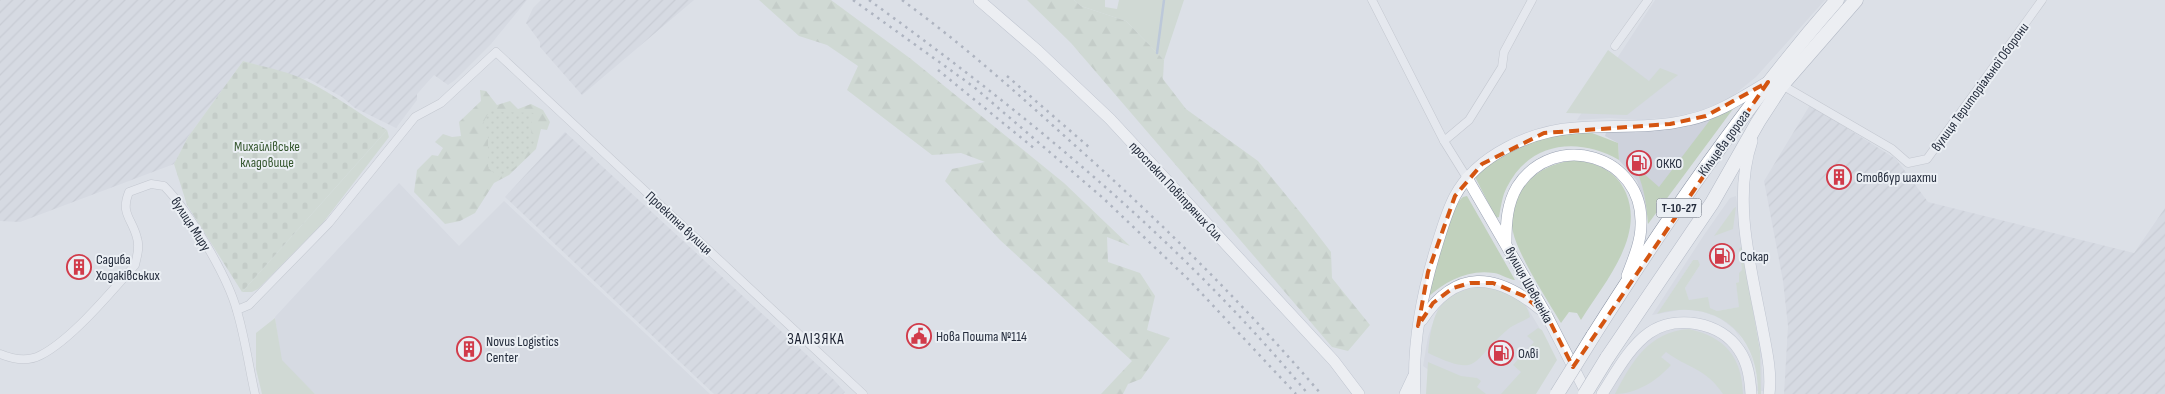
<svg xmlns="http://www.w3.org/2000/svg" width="2165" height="394" font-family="'Sofia Sans Condensed',sans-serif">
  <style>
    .built { fill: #ced2dc; fill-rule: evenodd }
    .industrial { fill: url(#industrial-furrows) }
    .grass { fill: #c1d1bd }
    .forest { fill: url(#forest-firs) }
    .cemetery { fill: url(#cemetery-stones) }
    .park { fill: url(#park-dots) }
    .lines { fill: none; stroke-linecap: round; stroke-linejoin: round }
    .stream { stroke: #95abc8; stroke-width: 2.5 }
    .street-casing { stroke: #a5aab4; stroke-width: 9 }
    .primary-casing { stroke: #9ba3b3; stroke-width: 12 }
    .highway-casing { stroke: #838c9e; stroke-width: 15 }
    .street { stroke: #eff1f5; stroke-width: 8 }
    .primary { stroke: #fff; stroke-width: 11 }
    .highway { stroke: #fff; stroke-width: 14 }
    .rail { stroke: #757e91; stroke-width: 2.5; stroke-dasharray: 2.5 5; stroke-linecap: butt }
    .highway-bridge-casing { stroke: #838c9e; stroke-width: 15; stroke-linecap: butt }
    .highway-bridge { stroke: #fff; stroke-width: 14 }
    .marked { fill: none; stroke: #d45511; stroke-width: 4; stroke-dasharray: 10 6; stroke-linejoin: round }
    .labels { text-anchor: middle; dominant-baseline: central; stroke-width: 4; stroke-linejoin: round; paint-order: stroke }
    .shield { fill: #ebeff4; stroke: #606774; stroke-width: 1 }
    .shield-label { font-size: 12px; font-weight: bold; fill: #252d3d }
    .street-label { font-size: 14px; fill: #252d3d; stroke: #ebeff4 }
    .park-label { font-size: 14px; fill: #385932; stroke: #ebeff4 }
    .poi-label { font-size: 14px; fill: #252d3d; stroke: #ebeff4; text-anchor: start }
    .neighbourhood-label { font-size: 15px; letter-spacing: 1px; fill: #181e2e; stroke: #ebeff4 }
  </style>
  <defs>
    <pattern id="industrial-furrows" width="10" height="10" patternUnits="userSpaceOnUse" patternTransform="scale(1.25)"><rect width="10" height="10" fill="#ced2dc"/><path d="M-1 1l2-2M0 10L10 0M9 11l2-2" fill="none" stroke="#b1b5be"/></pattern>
    <pattern id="forest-firs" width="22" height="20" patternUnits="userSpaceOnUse" patternTransform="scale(1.25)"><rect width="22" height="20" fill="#c1d1bd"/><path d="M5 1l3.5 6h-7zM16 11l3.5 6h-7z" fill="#a6b4a3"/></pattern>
    <pattern id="cemetery-stones" width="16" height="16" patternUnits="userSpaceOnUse" patternTransform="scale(1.25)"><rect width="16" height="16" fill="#c1d1bd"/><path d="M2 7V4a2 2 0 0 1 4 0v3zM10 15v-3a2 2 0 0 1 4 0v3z" fill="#a6b4a3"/></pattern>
    <pattern id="park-dots" width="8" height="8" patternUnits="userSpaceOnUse" patternTransform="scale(1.25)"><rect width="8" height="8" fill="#c1d1bd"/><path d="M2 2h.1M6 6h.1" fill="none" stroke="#a6b4a3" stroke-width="1.8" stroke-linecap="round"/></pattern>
  </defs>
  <rect width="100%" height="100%" fill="#dce0e7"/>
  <g class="built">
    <polygon points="1655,0 1825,0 1756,77 1730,98 1713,107 1673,117 1637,120 1610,118 1577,120"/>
    <polygon points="1721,114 1647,212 1637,181 1619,160 1618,143 1605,136 1607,130 1694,124"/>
    <polygon points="399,183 459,246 504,201 710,394 315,394 281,360 275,317"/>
    <path d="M1736,196L1761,351L1763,391H1757L1751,359L1743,342L1734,329L1721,319L1709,313L1685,309L1652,315L1704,235L1730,198ZM1739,249L1744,250L1760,351L1758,390L1752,358L1735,328L1721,318L1697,310L1673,309L1658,313L1693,260L1700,265L1685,288L1689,301L1717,311L1740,307L1736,283L1740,282L1742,270Z"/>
    <polygon points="1484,286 1524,302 1549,344 1508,394 1464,394 1423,366 1428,337 1440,302 1461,289"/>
    <polygon points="1678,327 1701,328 1725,342 1740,360 1743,372 1746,394 1608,394 1639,347 1655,335"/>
  </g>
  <g class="industrial">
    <polygon points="0,0 527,0 491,44 455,80 448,85 434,75 417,94 417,100 396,128 355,108 342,97 307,78 304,79 243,61 188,137 174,164 20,222 0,221"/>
    <polygon points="541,0 694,0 582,95 540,47 540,42 526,23 533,8"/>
    <polygon points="1810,105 1896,159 1928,202 2134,253 2165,208 2165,394 1784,394 1788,326 1783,281 1764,181"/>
    <polygon points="565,132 834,380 845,392 843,394 714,394 505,197"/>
  </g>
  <g class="grass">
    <polygon points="1074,0 1105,0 1105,7 1117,9 1119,0 1184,0 1164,60 1126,21 1081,6"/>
    <polygon points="1608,50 1649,81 1660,68 1678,75 1627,115 1566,113"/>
    <path d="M1733,109L1648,224C1646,201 1644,184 1633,164L1659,187L1710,120Z"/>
    <polygon points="387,130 389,137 322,224 258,289 252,292 242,292"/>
    <path d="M1587,131L1618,143L1619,160C1579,137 1530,141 1507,187C1502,196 1501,207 1499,217L1496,218L1475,177L1497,158L1548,135Z"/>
    <path d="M1575,160C1597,163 1617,171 1626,193C1645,238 1603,284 1581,320L1577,313L1569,312L1561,323C1548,301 1518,255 1513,232C1509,216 1514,197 1525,185C1539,169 1554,163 1575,160Z"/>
    <path d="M1467,196L1515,280C1510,280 1501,274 1494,273C1468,269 1446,281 1428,297C1434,277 1448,209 1463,197Z"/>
    <polygon points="1736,207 1733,229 1714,236 1734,208"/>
    <path d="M1742,246L1760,351L1761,394H1758C1759,334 1716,297 1657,314L1693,260H1698L1700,265L1685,288L1689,300L1708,297L1710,308L1717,311L1739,307L1736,283L1739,282V273L1742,270L1739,249Z"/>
    <path d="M1484,287C1501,289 1527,297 1530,317C1522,322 1512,325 1506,331C1470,362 1481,378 1428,353C1432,313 1439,290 1484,287Z"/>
    <polygon points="275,318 282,360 315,394 262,394 256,369 256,333"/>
    <polygon points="1538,328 1542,330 1557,360 1536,394 1501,394 1521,372 1513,365 1534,342 1527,336"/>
    <path d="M1689,329C1725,337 1742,357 1743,394H1723C1706,368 1687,368 1666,352L1661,357L1671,365C1657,381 1636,394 1615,394C1632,361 1649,332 1689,329Z"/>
    <polygon points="1428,362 1461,376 1477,378 1481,381 1477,387 1486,394 1426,394"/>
  </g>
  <g class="forest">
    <polygon points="759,0 831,0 911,59 1064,183 1130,246 1107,237 1108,262 1140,273 1155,296 1147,330 1170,338 1141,379 1128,384 1123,394 1101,394 1132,361 1000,240 945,181 952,169 985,162 961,153 932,155 847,90 858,66 827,45 799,36"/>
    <polygon points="1027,0 1074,0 1081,6 1126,21 1164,60 1163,79 1186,109 1258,161 1304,217 1331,252 1332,278 1370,325 1348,351 1332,347 1071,43"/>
    <polygon points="480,90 486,91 497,105 510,101 518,109 531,104 543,110 550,122 547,130 541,129 536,149 509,175 494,183 475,213 460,221 445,224 414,192 417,170 432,155 438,156 443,148 435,142 443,134 452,137 461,136 459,122 481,101"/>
  </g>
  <path class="cemetery" d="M243,61C263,67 287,71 305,80C334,94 359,114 387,130L242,292L187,205L174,164L188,137Z"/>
  <polygon class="park" points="491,108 498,112 536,113 530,126 534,143 515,167 499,177 488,168 488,130 482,125"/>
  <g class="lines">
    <polyline class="stream" points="1157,53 1164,0"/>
    <defs>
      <g id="street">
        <polyline points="1372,0 1444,141 1467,178"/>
        <polyline points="1615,46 1648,0"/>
        <polyline points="1782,85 1892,149 1908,163 1927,159 2042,0"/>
        <polyline points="1444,141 1469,120 1502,67 1504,52 1532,0"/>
        <polyline points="237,310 249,305 329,223 415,117 441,103 496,52 863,394"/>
        <path d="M0,354C12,359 28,362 41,355C72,339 111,292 135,265C137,256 140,247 137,238C132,218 120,214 129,192L151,184L164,186C189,211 228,277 237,311C245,338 249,367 255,394"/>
      </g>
      <g id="primary">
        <polyline points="979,0 1038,51 1110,119 1334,361 1359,394"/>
        <path d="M1752,141C1732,199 1751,268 1762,326C1766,348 1772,372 1769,394"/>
        <polyline points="1467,178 1546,314 1587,394"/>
        <path d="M1506,242C1506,223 1507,204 1517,187C1554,129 1644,155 1641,225C1641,242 1633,260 1627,276"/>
        <path d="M1422,320C1456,268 1496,273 1540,309"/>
        <polyline points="1405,394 1413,377"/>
        <path d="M1415,394C1412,344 1422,293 1437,245C1442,229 1447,211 1455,196C1477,155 1531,131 1575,128C1613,125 1651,129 1688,120C1717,114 1741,98 1766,83"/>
        <path d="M1602,394C1615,374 1629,347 1649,333C1676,314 1721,322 1739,350C1748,363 1750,378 1751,394"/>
      </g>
      <g id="highway">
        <path d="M1593,336C1667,219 1746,104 1837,0"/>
        <polyline points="1607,358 1712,203 1758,122 1782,85 1856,0"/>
      </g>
    </defs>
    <use href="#street" class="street-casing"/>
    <use href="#primary" class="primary-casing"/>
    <use href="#highway" class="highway-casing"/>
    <use href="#street" class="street"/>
    <use href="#primary" class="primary"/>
    <use href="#highway" class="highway"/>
    <g class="rail">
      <polyline points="853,0 974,87 1103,198 1189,280 1296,394"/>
      <path d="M869,0C1028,115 1182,242 1308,394"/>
      <path d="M902,0C961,43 1016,92 1070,141C1159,220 1243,303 1321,394"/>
      <polyline points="938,70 1035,149"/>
      <polyline points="1007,76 1090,148"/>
    </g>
    <defs>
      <g id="highway-bridge">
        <polyline points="1557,394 1593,336"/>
        <polyline points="1585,394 1607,358"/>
      </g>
    </defs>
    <use href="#highway-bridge" class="highway-bridge-casing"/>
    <use href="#highway-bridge" class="highway-bridge"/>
  </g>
  <path d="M0 0H2165V394H0ZM1768,82L1573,367L1546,314L1524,296L1493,283H1470L1453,288L1433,303L1418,326L1428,272L1455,196L1482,164L1544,133L1670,124L1706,116Z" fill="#dce0e7" fill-opacity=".55" fill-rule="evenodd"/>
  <path class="marked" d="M1768,82L1573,367L1546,314L1524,296L1493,283H1470L1453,288L1433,303L1418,326L1428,272L1455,196L1482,164L1544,133L1670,124L1706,116Z"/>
  <defs>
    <symbol id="fuel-ring" viewBox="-11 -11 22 22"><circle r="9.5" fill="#ebeff4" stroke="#d13b4a" stroke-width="1.5"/><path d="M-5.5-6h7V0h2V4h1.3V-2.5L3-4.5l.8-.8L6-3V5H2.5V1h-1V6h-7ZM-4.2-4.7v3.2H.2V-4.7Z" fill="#d13b4a"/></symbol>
    <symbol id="building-ring" viewBox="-11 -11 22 22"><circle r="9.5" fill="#ebeff4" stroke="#d13b4a" stroke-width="1.5"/><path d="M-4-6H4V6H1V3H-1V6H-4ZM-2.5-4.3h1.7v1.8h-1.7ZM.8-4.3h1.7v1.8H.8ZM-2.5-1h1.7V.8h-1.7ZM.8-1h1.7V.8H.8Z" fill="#d13b4a"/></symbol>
    <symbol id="civic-ring" viewBox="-11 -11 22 22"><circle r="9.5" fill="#ebeff4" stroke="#d13b4a" stroke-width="1.5"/><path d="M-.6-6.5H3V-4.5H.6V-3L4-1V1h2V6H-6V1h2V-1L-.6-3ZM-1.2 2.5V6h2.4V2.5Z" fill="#d13b4a"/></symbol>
  </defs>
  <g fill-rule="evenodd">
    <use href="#fuel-ring" x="1625" y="149" width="28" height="28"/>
    <use href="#building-ring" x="1825" y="163" width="28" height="28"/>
    <use href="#fuel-ring" x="1708" y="242" width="28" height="28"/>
    <use href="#building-ring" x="65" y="253" width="28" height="28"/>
    <use href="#civic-ring" x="905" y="322" width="28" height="28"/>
    <use href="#building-ring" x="455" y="335" width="28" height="28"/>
    <use href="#fuel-ring" x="1487" y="339" width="28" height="28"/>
  </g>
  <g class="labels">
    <rect class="shield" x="1656.5" y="198.5" width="45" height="19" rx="4"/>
    <g class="shield-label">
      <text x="1679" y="208">Т-10-27</text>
    </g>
    <g class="street-label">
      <text transform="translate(1980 87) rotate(-54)">вулиця Територіальної Оборони</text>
      <text transform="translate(1724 143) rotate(-54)">Кільцева дорога</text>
      <text transform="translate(1176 191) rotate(47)">проспект Повітряних Сил</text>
      <text transform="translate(679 223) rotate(43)">Проектна вулиця</text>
      <text transform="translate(191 224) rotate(57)">вулиця Миру</text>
      <text transform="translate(1529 285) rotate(61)">вулиця Шевченка</text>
    </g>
    <g class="park-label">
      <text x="267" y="146">Михайлівське<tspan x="267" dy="16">кладовище</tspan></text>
    </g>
    <g class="poi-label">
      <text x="1656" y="163">ОККО</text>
      <text x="1856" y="177">Стовбур шахти</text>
      <text x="1740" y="256">Сокар</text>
      <text x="96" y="259">Садиба<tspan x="96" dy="16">Ходаківських</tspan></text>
      <text x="936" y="336">Нова Пошта №114</text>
      <text x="486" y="341">Novus Logistics<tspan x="486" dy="16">Center</tspan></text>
      <text x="1518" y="353">Олві</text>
    </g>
    <g class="neighbourhood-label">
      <text x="816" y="339">ЗАЛІЗЯКА</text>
    </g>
  </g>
</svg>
